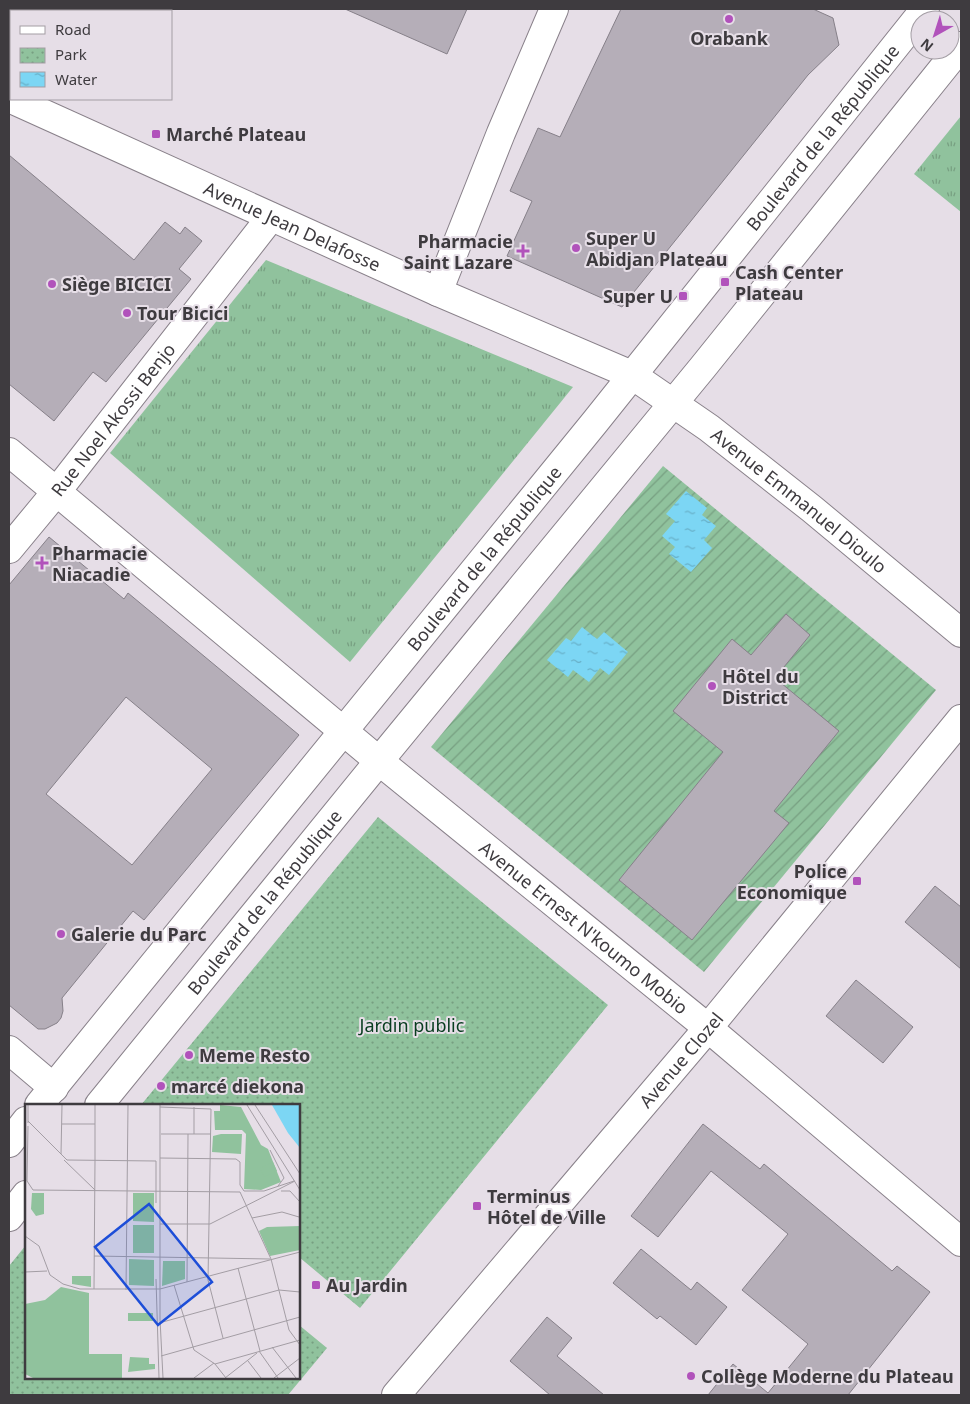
<svg xmlns="http://www.w3.org/2000/svg" width="970" height="1404" font-family="'Noto Sans',sans-serif">
  <style>
    .grass { fill: url(#grass-tufts) }
    .park { fill: url(#park-dots) }
    .garden { fill: url(#garden-furrows) }
    .water { fill: url(#water-ripples) }
    .building { fill: #b5aeb8; stroke: #868089; fill-rule: evenodd }
    .lines { fill: none; stroke-linecap: round; stroke-linejoin: round }
    .minor-casing { stroke: #89818a; stroke-width: 30 }
    .major-casing { stroke: #89818a; stroke-width: 30 }
    .minor { stroke: #fff; stroke-width: 28 }
    .major { stroke: #fff; stroke-width: 28 }
    .poi-dot { fill: #b152bb; stroke: #e6dee7; stroke-width: 2 }
    .labels { text-anchor: middle; dominant-baseline: central; stroke-width: 4; stroke-linejoin: round; paint-order: stroke }
    .poi-label { font-size: 18px; font-weight: bold; fill: #3e3b3f; stroke: #e6dee7; text-anchor: start }
    .street-label { font-size: 18px; fill: #3e3b3f; stroke: #e6dee7 }
    .park-label { font-size: 18px; fill: #083d1f; stroke: #e6dee7 }
    .inset-road { fill: none; stroke: #a39da4; stroke-width: 1 }
    .view { fill: #1d4ed8; fill-opacity: 0.15; stroke: #1d4ed8; stroke-width: 2.5 }
    .inset-edge { fill: none; stroke: #3e3b3f; stroke-width: 2.5 }
  </style>
  <defs>
    <pattern id="grass-tufts" width="24" height="20" patternUnits="userSpaceOnUse" patternTransform="scale(1.25)"><rect width="24" height="20" fill="#90c29d"/><path d="M3 7l-1-3M5 7V3M7 7l1-3M15 17l-1-3M17 17v-4M19 17l1-3" fill="none" stroke="#779f81"/></pattern>
    <pattern id="park-dots" width="8" height="8" patternUnits="userSpaceOnUse" patternTransform="scale(1.25)"><rect width="8" height="8" fill="#90c29d"/><path d="M2 2h.1M6 6h.1" fill="none" stroke="#779f81" stroke-width="1.8" stroke-linecap="round"/></pattern>
    <pattern id="garden-furrows" width="10" height="10" patternUnits="userSpaceOnUse" patternTransform="scale(1.25)"><rect width="10" height="10" fill="#90c29d"/><path d="M-1 1l2-2M0 10L10 0M9 11l2-2" fill="none" stroke="#779f81"/></pattern>
    <pattern id="water-ripples" width="26" height="14" patternUnits="userSpaceOnUse" patternTransform="scale(1.25)"><rect width="26" height="14" fill="#7cd6f4"/><path d="M2 4q2-2 4 0t4 0M15 11q2-2 4 0t4 0" fill="none" stroke="#67afc7"/></pattern>
  </defs>
  <rect width="100%" height="100%" fill="#e6dee7"/>
  <g class="grass">
    <polygon points="961,116 961,212 914,174"/>
    <polygon points="266,260 573,387 350,662 110,453"/>
  </g>
  <g class="park">
    <polygon points="378,817 608,1005 360,1308 299,1257 299,1105 141,1105"/>
    <polygon points="26,1245 26,1378 299,1378 299,1325 327,1348 288,1395 9,1395 9,1266"/>
  </g>
  <polygon class="garden" points="663,466 936,690 704,972 431,747"/>
  <g class="water">
    <polygon points="686,491 707,508 702,515 716,526 704,540 712,548 691,572 669,554 675,547 662,536 675,521 666,514"/>
    <polygon points="582,627 597,639 604,632 628,652 609,675 600,668 589,682 573,670 568,677 547,660 566,638 571,641"/>
  </g>
  <g class="building">
    <polygon points="345,9 467,9 447,54"/>
    <polygon points="621,9 813,9 833,18 839,45 808,75 622,307 507,256 532,201 510,191 538,128 560,137"/>
    <polygon points="9,155 134,260 165,222 180,234 185,227 202,241 179,269 191,279 106,382 93,372 54,421 9,384"/>
    <path d="M49,537L124,599L128,593L299,735L144,920L133,911L62,998L63,1011L61,1018L57,1023L45,1029H38L9,1005V585ZM126,697L212,769L132,865L46,794Z"/>
    <polygon points="786,614 810,635 775,678 839,731 774,811 789,823 692,940 619,880 723,752 673,711 732,639 751,655"/>
    <polygon points="935,886 961,907 961,969 905,922"/>
    <polygon points="856,980 913,1027 883,1063 826,1016"/>
    <polygon points="703,1124 760,1169 764,1164 892,1271 897,1266 930,1292 848,1395 708,1395 733,1364 768,1393 808,1344 742,1290 788,1234 711,1171 658,1237 631,1216"/>
    <polygon points="641,1249 691,1290 697,1282 727,1307 696,1345 660,1316 657,1319 613,1283"/>
    <polygon points="547,1317 572,1338 557,1356 604,1395 550,1395 510,1361"/>
  </g>
  <g class="lines">
    <defs>
      <g id="minor">
        <polyline points="45,11 46,9"/>
        <polyline points="9,66 11,64"/>
        <path id="s1" d="M9,98L438,292L632,375L709,428L812,509L961,633"/>
        <polyline points="438,292 501,133 554,9"/>
        <path id="s2" d="M9,452L379,761L708,1028L961,1242"/>
        <path id="s3" d="M9,549L57,491L271,217"/>
        <polyline points="9,1050 54,1088"/>
        <path id="s4" d="M396,1395L708,1028L961,719"/>
      </g>
      <g id="major">
        <path id="s5" d="M39,1105L595,422L925,9"/>
        <path id="s6" d="M99,1105L379,761L703,367L961,46"/>
        <polyline points="9,1143 26,1121"/>
        <polyline points="9,1217 26,1195"/>
      </g>
    </defs>
    <use href="#minor" class="minor-casing"/>
    <use href="#major" class="major-casing"/>
    <use href="#minor" class="minor"/>
    <use href="#major" class="major"/>
  </g>
  <g class="poi-dot">
    <circle cx="729" cy="19" r="5"/>
    <rect x="151" y="129" width="10" height="10" rx="2.5"/>
    <circle cx="576" cy="248" r="5"/>
    <path d="M520.5 243.5h5v5h5v5h-5v5h-5v-5h-5v-5h5z"/>
    <rect x="720" y="277" width="10" height="10" rx="2.5"/>
    <circle cx="52" cy="284" r="5"/>
    <rect x="678" y="291" width="10" height="10" rx="2.5"/>
    <circle cx="127" cy="313" r="5"/>
    <path d="M39.5 555.5h5v5h5v5h-5v5h-5v-5h-5v-5h5z"/>
    <circle cx="712" cy="686" r="5"/>
    <rect x="852" y="876" width="10" height="10" rx="2.5"/>
    <circle cx="61" cy="934" r="5"/>
    <circle cx="189" cy="1055" r="5"/>
    <circle cx="161" cy="1086" r="5"/>
    <rect x="472" y="1201" width="10" height="10" rx="2.5"/>
    <rect x="311" y="1280" width="10" height="10" rx="2.5"/>
    <circle cx="691" cy="1376" r="5"/>
  </g>
  <g class="labels">
    <g class="poi-label">
      <text x="729" y="38" text-anchor="middle">Orabank</text>
      <text x="166" y="134">Marché Plateau</text>
      <text x="586" y="238">Super U<tspan x="586" dy="21">Abidjan Plateau</tspan></text>
      <text x="513" y="241" text-anchor="end">Pharmacie<tspan x="513" dy="21">Saint Lazare</tspan></text>
      <text x="735" y="272">Cash Center<tspan x="735" dy="21">Plateau</tspan></text>
      <text x="62" y="284">Siège BICICI</text>
      <text x="673" y="296" text-anchor="end">Super U</text>
      <text x="137" y="313">Tour Bicici</text>
      <text x="52" y="553">Pharmacie<tspan x="52" dy="21">Niacadie</tspan></text>
      <text x="722" y="676">Hôtel du<tspan x="722" dy="21">District</tspan></text>
      <text x="847" y="871" text-anchor="end">Police<tspan x="847" dy="21">Economique</tspan></text>
      <text x="71" y="934">Galerie du Parc</text>
      <text x="199" y="1055">Meme Resto</text>
      <text x="171" y="1086">marcé diekona</text>
      <text x="487" y="1196">Terminus<tspan x="487" dy="21">Hôtel de Ville</tspan></text>
      <text x="326" y="1285">Au Jardin</text>
      <text x="701" y="1376">Collège Moderne du Plateau</text>
    </g>
    <g class="street-label">
      <text stroke="none"><textPath href="#s5" startOffset="1245">Boulevard de la République</textPath></text>
      <text stroke="none"><textPath href="#s1" startOffset="311">Avenue Jean Delafosse</textPath></text>
      <text stroke="none"><textPath href="#s3" startOffset="166">Rue Noel Akossi Benjo</textPath></text>
      <text stroke="none"><textPath href="#s1" startOffset="891">Avenue Emmanuel Dioulo</textPath></text>
      <text stroke="none"><textPath href="#s5" startOffset="705">Boulevard de la République</textPath></text>
      <text stroke="none"><textPath href="#s6" startOffset="262">Boulevard de la République</textPath></text>
      <text stroke="none"><textPath href="#s2" startOffset="746">Avenue Ernest N'koumo Mobio</textPath></text>
      <text stroke="none"><textPath href="#s4" startOffset="440">Avenue Clozel</textPath></text>
    </g>
    <g class="park-label">
      <text x="412" y="1025">Jardin public</text>
    </g>
  </g>
  <g transform="translate(25 1104)">
    <rect width="275" height="275" fill="#e6dee7"/>
    <path d="M196,30H217L216,50L187,48L188,32ZM138,157H160V175L137,182ZM103,209H128V217H103ZM105,253L124,254V260H130V265L103,268Z" fill="#90c29d"/>
    <path d="M108,89H129V118L108,117ZM108,121H129V149H108Z" fill="#90c29d"/>
    <path d="M195,1L216,3L236,41L243,45L256,78L236,86L219,85L221,30L217,26H190L189,7H195ZM7,89H19V110L11,112L6,105ZM275,122V146L245,152L234,127L242,123ZM104,155L129,156V182L104,181ZM47,172H66V183L47,180ZM36,183L64,189V250H97V274H8L0,270V200L20,196Z" fill="#90c29d"/>
    <path d="M248,58L252,67L239,73L235,64Z" fill="#90c29d"/>
    <path d="M247,1H275V44L263,29Z" fill="#7cd6f4"/>
    <path class="inset-road" d="M135,1V215L138,274M222,1L275,86M230,1L275,70M135,3L186,5L183,176L198,234M3,17L42,56L131,57M3,19V1M37,20H70M3,22L2,77L8,86L215,88L246,155L264,226L275,241M136,30H186M169,30V3M245,46L259,74L253,82M36,50L37,1M135,54L211,55L215,58V81L219,87H239L269,77M39,56L70,86M70,56V1M131,57V99M256,87H265L275,98M227,114L257,108L274,113M135,120H185L270,77M0,132L14,142L25,171L38,180L55,185H135L275,148M69,152L245,155M213,164L235,247M0,168L22,167M131,175L134,274M162,178L163,30M149,181L169,246L190,260L275,236M69,185L70,56M101,186L103,1M134,219L254,186L275,188M247,243L271,274M234,247L253,274M136,252L275,213M223,257L236,274M190,260L201,274M169,274L189,259M200,274L232,249M249,274L275,254"/>
    <path class="view" d="M124,100L187,178L133,221L70,143Z"/>
    <rect width="275" height="275" class="inset-edge"/>
  </g>
  <rect width="970" height="1404" fill="none" stroke="#3e3b3f" stroke-width="20"/>
  <rect x="10" y="10" width="162" height="90" fill="#e6dee7" stroke="#a39da4"/>
  <rect x="20" y="26" width="25" height="8" fill="#ffffff" stroke="#a39da4"/>
  <text x="55" y="35" font-size="15" fill="#3e3b3f">Road</text>
  <rect x="20" y="48" width="25" height="15" fill="url(#park-dots)" stroke="#a39da4"/>
  <text x="55" y="60" font-size="15" fill="#3e3b3f">Park</text>
  <rect x="20" y="72" width="25" height="15" fill="url(#water-ripples)" stroke="#a39da4"/>
  <text x="55" y="85" font-size="15" fill="#3e3b3f">Water</text>
  <g transform="translate(935 35) rotate(219)"><circle r="24" fill="#e6dee7" stroke="#a39da4"/>
  <path d="M0-4L9 19L0 12L-9 19Z" fill="#b152bb"/>
  <text y="-8" font-size="14" font-weight="bold" text-anchor="middle" fill="#3e3b3f">N</text>
  </g>
</svg>
